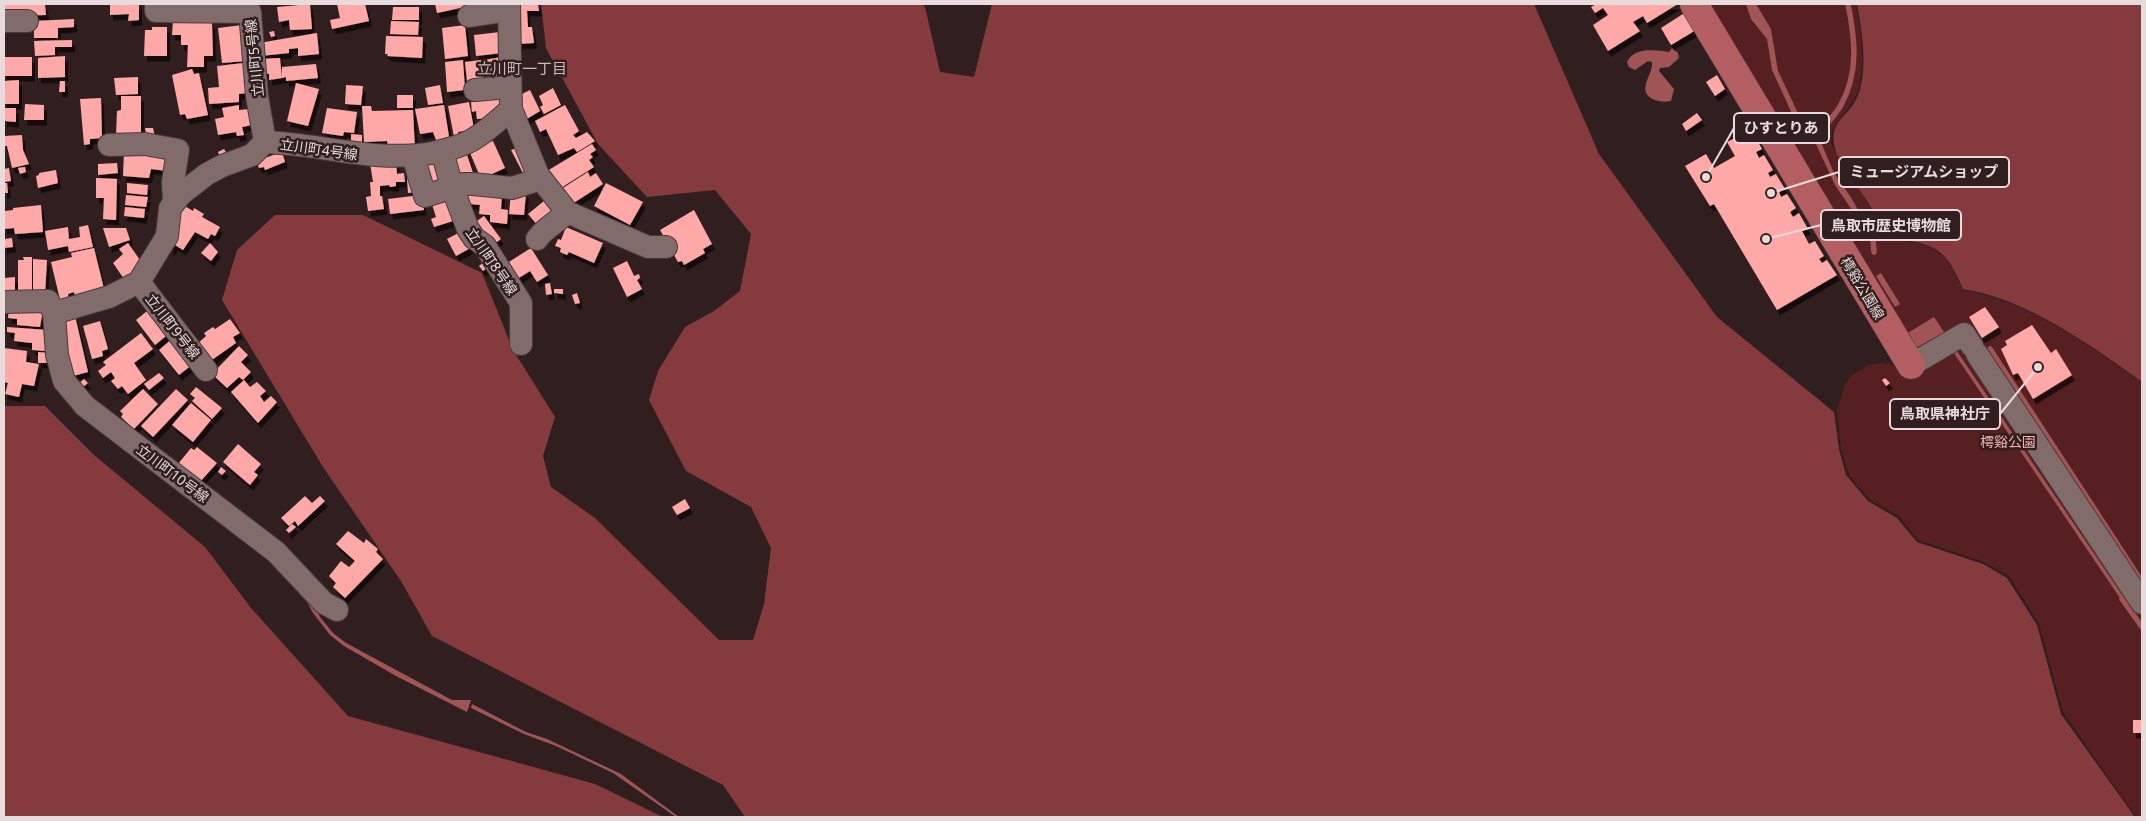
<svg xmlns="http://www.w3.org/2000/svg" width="2146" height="821" font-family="'Noto Sans','Noto Sans JP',sans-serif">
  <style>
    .green { fill: #561f21 }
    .forest { fill: #853b3d }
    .water { fill: #a15455 }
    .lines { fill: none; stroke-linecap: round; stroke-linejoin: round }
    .stream { stroke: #a15455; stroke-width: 5.5 }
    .building { fill: #fea8a7; filter: url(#shadow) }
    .minor-casing { stroke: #4a3b3b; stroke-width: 24 }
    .major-casing { stroke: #4a3b3b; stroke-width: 29 }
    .minor { stroke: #816b6b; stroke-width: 22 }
    .major { stroke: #b35e61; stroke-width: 28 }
    .labels { text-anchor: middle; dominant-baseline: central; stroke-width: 5; stroke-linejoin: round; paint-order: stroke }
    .street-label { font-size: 14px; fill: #e7dbdb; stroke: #311f1f }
    .park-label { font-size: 14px; fill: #f6b3b2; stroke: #311f1f }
    .neighbourhood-label { font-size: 15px; fill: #cfb7b7; stroke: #311f1f }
    .leader { fill: none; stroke: #e7dbdb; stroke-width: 2 }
    .callout-dot { fill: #e7dbdb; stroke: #311f1f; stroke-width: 2 }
    .callout { fill: #311f1f; stroke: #e7dbdb; stroke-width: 2 }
    .callout-label { font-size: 15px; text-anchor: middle; font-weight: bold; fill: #e7dbdb }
  </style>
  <defs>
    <filter id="shadow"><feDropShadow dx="3" dy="5.5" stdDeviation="0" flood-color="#0009"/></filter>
  </defs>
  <rect width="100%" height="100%" fill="#311f1f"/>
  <path class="green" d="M1705,4H1856C1861,30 1865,61 1859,88C1855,107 1829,123 1831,141C1832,146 1835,151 1837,155L1891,239C1935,245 1944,247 1963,290C2029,301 2089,345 2142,383V817H2137L2126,803L2063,712L2039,624L2009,576L1984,562L1918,540L1899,516L1869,499L1849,475L1841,449L1837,411L1845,384L1852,375L1869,365L1879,363L1891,364L1899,370Z"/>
  <g class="forest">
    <polygon points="541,4 922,4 925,7 940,72 974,77 992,4 1534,4 1599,154 1717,317 1834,412 1839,449 1846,475 1868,501 1897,518 1917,542 1983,564 2007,578 2037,625 2061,714 2135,817 745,817 723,785 432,636 401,581 323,467 222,300 237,250 275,215 363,215 482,273 513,350 555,417 543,456 551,487 595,518 719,640 753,640 764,604 771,548 751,507 686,471 649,400 658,371 685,327 714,311 740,291 751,234 715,190 647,197 598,144 546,48"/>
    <path d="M1857,4H2142V382C2090,345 2027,299 1963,289C1945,247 1935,244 1891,238L1837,155C1824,118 1851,120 1860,90C1867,63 1862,31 1857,4Z"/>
    <polygon points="4,406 45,406 94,455 205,547 251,608 348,716 595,784 663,817 4,817"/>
  </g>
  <g class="water">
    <polygon points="1746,4 1756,4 1771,29 1778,71 1805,128 1809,131 1817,133 1834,173 1850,196 1867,225 1861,227 1860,222 1835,185 1815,142 1800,131 1772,70 1767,39 1751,19"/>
    <path d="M1672,48L1678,53L1679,58L1669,67L1660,68L1659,71L1674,89L1671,101C1665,102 1661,102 1655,100C1634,92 1654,74 1652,62L1648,61L1635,70L1629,67L1627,62C1634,47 1655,50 1669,52Z"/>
    <polygon points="1881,273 1900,304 1895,307 1876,276"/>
    <polygon points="1934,317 1948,338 2127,602 2124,604 1941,334 1914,349 1906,334"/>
    <path d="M48,319L52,320L54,364L62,385L70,396L181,485L262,544L304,587L310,602L317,610L320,617L333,633L346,643L452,700H471L467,712L396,676L344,646L330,635L313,613L300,589L259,546L165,478L73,406C48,375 49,357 48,319Z"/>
    <polygon points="472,704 526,732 547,739 621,774 679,817 676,817 613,773 556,746 524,734 471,708"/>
  </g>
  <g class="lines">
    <g class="stream">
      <path d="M1815,139C1823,127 1834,117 1841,105C1859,72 1855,39 1848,4"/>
      <polyline points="1873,240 1874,252"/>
      <polyline points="1990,349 2142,582"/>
      <polyline points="2122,599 2142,627"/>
    </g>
  </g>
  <g class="building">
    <polygon points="6,4 45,4 46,15 6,16 4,14 4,5"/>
    <polygon points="110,4 139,4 139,20 128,21 129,14 110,15"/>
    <polygon points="310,4 312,29 290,30 289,20 279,22 277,7"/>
    <polygon points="337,4 365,4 369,21 332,29 330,20 340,18"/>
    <polygon points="435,4 464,4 465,7 437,13"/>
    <polygon points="514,4 538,4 539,11 527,11 528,27 532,27 534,43 517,44"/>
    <polygon points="1596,4 1678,4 1647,23 1643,16 1633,22 1640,31 1608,51 1593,25 1608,15 1603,8 1595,13 1591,7"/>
    <polygon points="393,7 419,7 419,20 392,20"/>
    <polygon points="1686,12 1696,30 1671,45 1661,28"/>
    <polygon points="74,19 74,27 58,28 58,38 34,38 34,21"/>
    <polygon points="173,20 202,20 203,23 212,23 213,56 204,56 204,67 187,67 188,45 181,45 181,35 172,35"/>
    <polygon points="391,21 419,22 418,35 390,34"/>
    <polygon points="242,25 246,61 222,63 218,28"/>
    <polygon points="465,25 468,56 445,59 442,28"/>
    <polygon points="152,27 167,27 167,56 144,56 145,30 152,30"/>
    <polygon points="274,31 275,36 271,37 269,32"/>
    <polygon points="500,32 502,53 476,56 474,35"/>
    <polygon points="317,33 319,54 298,56 298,48 289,49 289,53 260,56 259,43"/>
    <polygon points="386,36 423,37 422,58 387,56 388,54 385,54"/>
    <polygon points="72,40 72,47 55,47 55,55 35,56 34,41"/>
    <polygon points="65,56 65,77 38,78 38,58"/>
    <rect x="4" y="57" width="28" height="19"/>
    <polygon points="502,57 501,78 487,79 484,60"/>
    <polygon points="280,58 282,78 269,80 269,74 263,73 262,59"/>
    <polygon points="463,60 465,90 447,92 445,62"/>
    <polygon points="481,60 484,78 467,81 465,62"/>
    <polygon points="244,63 247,93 239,94 239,102 209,104 208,88 219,87 217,66"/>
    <polygon points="316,64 318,78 286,81 286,77 282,78 282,67"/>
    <polygon points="192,69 194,74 199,73 208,115 187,119 185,114 180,115 172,75"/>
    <polygon points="1717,75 1725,89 1715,96 1706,82"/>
    <polygon points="138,77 138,94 116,95 114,78"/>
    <polygon points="19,80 19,104 4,104 4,81"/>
    <polygon points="60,81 65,81 65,92 59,92"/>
    <polygon points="296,83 319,89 308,126 287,121"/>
    <polygon points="346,85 363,86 361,105 345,104"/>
    <polygon points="440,85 443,103 428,105 425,88"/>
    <polygon points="553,88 561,105 544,114 540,107 543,105 539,96"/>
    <polygon points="530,90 540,111 525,120 518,96"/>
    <rect x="397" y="95" width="16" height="13"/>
    <polygon points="121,96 141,96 141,135 116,135 117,111 121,110"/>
    <polygon points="500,96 501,106 492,118 477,119 476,111 472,112 471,102 477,102 476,98"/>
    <polygon points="101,98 102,138 90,139 90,144 84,145 80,99"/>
    <polygon points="469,102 474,129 458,132 459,136 454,137 448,106"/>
    <polygon points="25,104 44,105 44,120 24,120"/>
    <polygon points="239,105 239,110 249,109 252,125 242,127 244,135 237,136 236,132 218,135 215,119 224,117 222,108"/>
    <polygon points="444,105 450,143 438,145 433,132 420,134 415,109"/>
    <polygon points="565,105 579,131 573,135 576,138 587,132 595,141 577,152 574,148 558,155 546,129 540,132 535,121"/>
    <polygon points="362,106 371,106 372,111 413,110 415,150 388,146 387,141 364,142"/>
    <polygon points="4,108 16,108 16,122 4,121"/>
    <polygon points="327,108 357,112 354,133 344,132 343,136 322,133"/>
    <polygon points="1697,113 1702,120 1686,131 1682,124"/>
    <polygon points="145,128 153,128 155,137 147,138"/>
    <polygon points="351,134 362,135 362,149 351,148"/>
    <polygon points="22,135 23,150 29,164 12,168 7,146 4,146 4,136"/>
    <polygon points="1754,135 1762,149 1756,152 1759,158 1764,155 1773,170 1768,173 1770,177 1776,174 1785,189 1779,192 1781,197 1787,194 1796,208 1790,212 1793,217 1799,213 1808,229 1802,231 1809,244 1815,241 1824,256 1819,259 1822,263 1827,260 1837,275 1777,310 1714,204 1710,206 1685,166 1706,154 1714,168 1735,156 1727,142 1735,138 1739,144"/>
    <polygon points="493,141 505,168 481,179 468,148"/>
    <polygon points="592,144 596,150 590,154 593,157 589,160 594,167 556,191 547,171"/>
    <polygon points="519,147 531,171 524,175 511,150"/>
    <polygon points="224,149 227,154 220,157 218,152"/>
    <polygon points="465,149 474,176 459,180 452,153"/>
    <polygon points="124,151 168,155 167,171 151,169 149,178 123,176"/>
    <polygon points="282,152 285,162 265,170 264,167 259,168 256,161"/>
    <polygon points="441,158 448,184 430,189 420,165"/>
    <polygon points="396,160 397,174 404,173 405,182 396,182 396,186 390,187 389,185 380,186 380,196 382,196 384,209 368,211 366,197 371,196 370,182 373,182 370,163"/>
    <polygon points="117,163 118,173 98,175 98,164"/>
    <polygon points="25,167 26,172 20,174 18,168"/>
    <polygon points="9,168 11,181 4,182 4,169"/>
    <polygon points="56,170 58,183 38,188 36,176 39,175 39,173"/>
    <polygon points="588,172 590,177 596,173 603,184 572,204 563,188"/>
    <polygon points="417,177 418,192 408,193 407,178"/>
    <polygon points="96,178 117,179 116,220 103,219 104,198 96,198"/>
    <polygon points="4,183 7,183 8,193 4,193"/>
    <polygon points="127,183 148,185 147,195 127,193"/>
    <polygon points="606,183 643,202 630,225 594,206"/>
    <polygon points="460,190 502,194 501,209 508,210 507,224 490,222 490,215 479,214 480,205 462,203"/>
    <polygon points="448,192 456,220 434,227 431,219 436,217 430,198"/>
    <polygon points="511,192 526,193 524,215 509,214"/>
    <polygon points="126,195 148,197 146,207 125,205"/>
    <polygon points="421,195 424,210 390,214 388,199"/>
    <polygon points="544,201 554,214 539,227 528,214"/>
    <polygon points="41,205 43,232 15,234 14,228 4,229 5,211 13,210 13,208"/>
    <polygon points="183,205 193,211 194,208 204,214 202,217 220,227 215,236 211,234 208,239 195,232 183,250 175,245 170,252 174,217"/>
    <polygon points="125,207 145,209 144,218 124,216"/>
    <polygon points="694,210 712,244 703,249 705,253 684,265 682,261 678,262 660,230"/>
    <polygon points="484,216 501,239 490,247 471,225"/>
    <polygon points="88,225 93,247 69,252 68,246 48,250 45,231 68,227 69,239 80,237 79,227"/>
    <polygon points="566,227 603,243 594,263 569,252 567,255 560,252 561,248 555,246 558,239 561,240"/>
    <polygon points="103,228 126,228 130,240 109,247"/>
    <polygon points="464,230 474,246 456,256 447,239"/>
    <polygon points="12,238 13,247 4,248 4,239"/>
    <polygon points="128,243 145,267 127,283 113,263 123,254 119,249"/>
    <polygon points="210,243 218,252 211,261 201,253"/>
    <polygon points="94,248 105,293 76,300 74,292 68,294 69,302 61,304 51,262 72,257 71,253"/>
    <polygon points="531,248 548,275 537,282 530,271 514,281 504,265"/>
    <polygon points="23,257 32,257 32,295 18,295 18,260 24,260"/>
    <polygon points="33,259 47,260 45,295 33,295"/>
    <polygon points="485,261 489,266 483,271 479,266"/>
    <polygon points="627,261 634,276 639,274 640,278 637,280 642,289 627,297 613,268"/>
    <polygon points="15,277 15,294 4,294 4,278"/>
    <polygon points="550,283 552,294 546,295 545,284"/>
    <polygon points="554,289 563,289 563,294 554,293"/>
    <polygon points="577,293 580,303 575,304 572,295"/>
    <polygon points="9,306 43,309 40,327 17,325 17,319 8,318"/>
    <polygon points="152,307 171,332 155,345 136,320"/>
    <polygon points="1985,307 1999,327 1982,338 1969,317"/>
    <polygon points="75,316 88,372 69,377 59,320"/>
    <polygon points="230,319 240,333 233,337 236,343 209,362 196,345 206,336 204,333 213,327 215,329"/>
    <polygon points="100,321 108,349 102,351 103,356 92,359 83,326"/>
    <polygon points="2032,325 2051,353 2056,349 2072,375 2033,399 2018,373 2013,375 2001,349 2007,345 2005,341"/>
    <polygon points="7,327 47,330 46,351 32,350 32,343 14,341 15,333 7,332"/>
    <polygon points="141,333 153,349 134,363 146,380 128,394 122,386 118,389 111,381 115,378 111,372 103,378 98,371 106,365 103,362"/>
    <polygon points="173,338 193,364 179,375 159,350"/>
    <polygon points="239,346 248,355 241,362 251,372 243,380 239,377 227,388 212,374"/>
    <polygon points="4,348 27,351 26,362 39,364 34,386 22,384 19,397 5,394 8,383 4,382"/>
    <polygon points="38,352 49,353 49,363 38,363"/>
    <polygon points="159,373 164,378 149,390 144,384"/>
    <polygon points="1885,378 1890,383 1886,386 1882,380"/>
    <polygon points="84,379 88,383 83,387 79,383"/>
    <polygon points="244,380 250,387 257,382 266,391 260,396 264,402 271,396 277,402 258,423 231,392"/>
    <polygon points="196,387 222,408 212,419 192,401 195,398 190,394"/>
    <polygon points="143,389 158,404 134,429 121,417 123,414 120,411"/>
    <polygon points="176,389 188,400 153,437 141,426"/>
    <polygon points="191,403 211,420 193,442 172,425"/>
    <polygon points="238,444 261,464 254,472 258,475 250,485 223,462"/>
    <polygon points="197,447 217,463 199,483 178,464 191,448 194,450"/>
    <polygon points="221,467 226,471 222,475 218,472"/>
    <polygon points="305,496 312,503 320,496 325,501 298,526 295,521 289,526 281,518"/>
    <polygon points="685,499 690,508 677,515 672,507"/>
    <polygon points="292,524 296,527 289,533 286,530"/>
    <polygon points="348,531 364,543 366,539 378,549 376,552 383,559 345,598 333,587 336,583 329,576 341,561 349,567 355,561 336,544"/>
    <rect x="2133" y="720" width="9" height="13"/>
  </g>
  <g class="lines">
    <defs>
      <g id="minor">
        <polyline points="156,4 156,11 250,12 257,96 265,142"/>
        <polyline points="469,16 509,10"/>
        <polyline points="4,21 27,21"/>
        <polyline points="475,90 510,87"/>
        <polyline points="511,109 538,175 567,212 648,247 666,247"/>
        <polyline points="109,145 145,144 178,150 173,182 174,202"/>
        <polyline points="442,151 452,187 468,229 474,238 485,246 521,303 521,344"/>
        <polyline points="413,156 425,196 463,184 473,184 512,188 541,179"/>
        <path d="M537,239C544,228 557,223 567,212"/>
        <polyline points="139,282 206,370"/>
        <path d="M4,302L48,301L54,313L109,297L139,282L167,236L170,208L181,194L207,174L222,166L252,155L265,142C321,144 375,163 432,153C446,150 460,147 472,140C486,132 499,120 511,109L509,4"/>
        <polyline points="54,313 57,355 64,381 85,406 276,552 324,603 337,610"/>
        <polyline points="1977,354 2142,603"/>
        <polyline points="1911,365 1964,334 1972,346"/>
      </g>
      <polyline id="major" points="1694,4 1911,365"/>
    </defs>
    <use href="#minor" class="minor-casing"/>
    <use href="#major" class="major-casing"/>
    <use href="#minor" class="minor"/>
    <use href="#major" class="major"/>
  </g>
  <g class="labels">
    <g class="street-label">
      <text transform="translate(254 58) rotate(-96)">立川町5号線</text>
      <text transform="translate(319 149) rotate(8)">立川町4号線</text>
      <text transform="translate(492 261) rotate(55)">立川町8号線</text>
      <text transform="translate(1863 288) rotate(59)">樗谿公園線</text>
      <text transform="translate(173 326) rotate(52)">立川町9号線</text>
      <text transform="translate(173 473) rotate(37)">立川町10号線</text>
    </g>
    <g class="park-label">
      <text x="2008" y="441">樗谿公園</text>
    </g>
    <g class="neighbourhood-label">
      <text x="522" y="68">立川町一丁目</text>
    </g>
  </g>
  <path class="leader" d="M1706 177L1734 128M1771 193L1839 172M1766 239L1821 225M2038 367L2000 414"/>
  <g class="callout-dot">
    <circle cx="1706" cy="177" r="5"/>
    <circle cx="1771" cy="193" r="5"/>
    <circle cx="1766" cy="239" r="5"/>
    <circle cx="2038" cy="367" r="5"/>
  </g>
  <g class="callout">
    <rect x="1734" y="113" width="95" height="30" rx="5"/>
    <rect x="1839" y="157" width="170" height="30" rx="5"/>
    <rect x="1821" y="210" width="140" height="30" rx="5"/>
    <rect x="1890" y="399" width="110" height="30" rx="5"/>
  </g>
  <g class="callout-label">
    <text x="1781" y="133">ひすとりあ</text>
    <text x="1924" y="177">ミュージアムショップ</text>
    <text x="1891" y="231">鳥取市歴史博物館</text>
    <text x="1945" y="419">鳥取県神社庁</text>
  </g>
  <rect width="2146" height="821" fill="none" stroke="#e7dbdb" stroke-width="10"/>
</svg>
